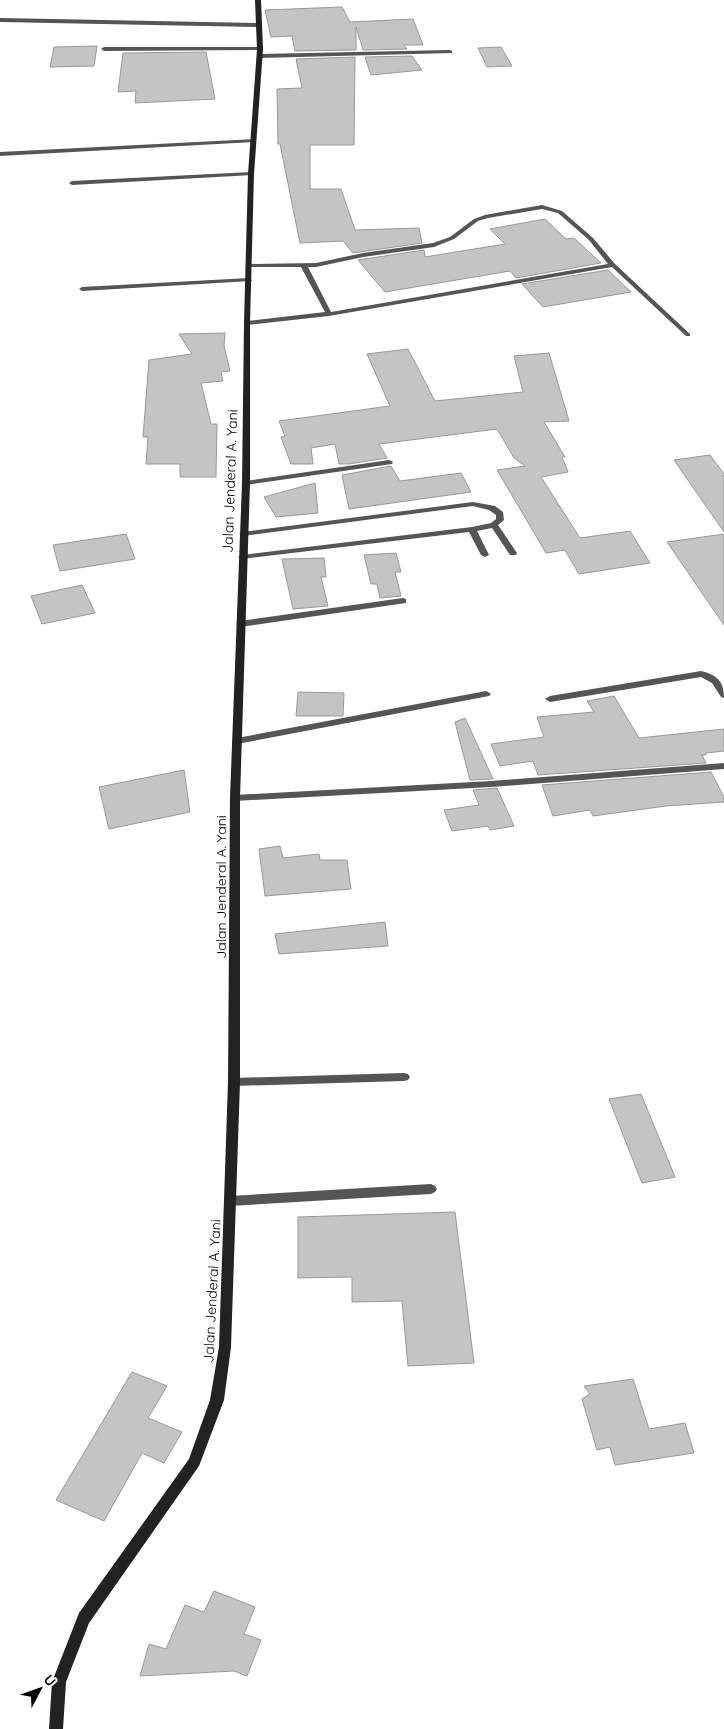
<svg xmlns="http://www.w3.org/2000/svg" width="724" height="1729" font-family="Quicksand,sans-serif">
  <style>
    .building { fill: #c4c4c4; stroke: #999 }
    .lines { fill: none; stroke-linecap: round; stroke-linejoin: round }
    .lane { fill: #555; fill-rule: evenodd }
    .street { fill: #555; fill-rule: evenodd }
    .secondary { fill: #222; fill-rule: evenodd }
    .labels { text-anchor: middle; dominant-baseline: central; stroke-width: 5; stroke-linejoin: round; paint-order: stroke }
    .street-label { font-size: 14px; fill: #000; stroke: #fff }
  </style>
  <rect width="100%" height="100%" fill="#fff"/>
  <g class="building">
    <polygon points="342,7 350,22 413,19 423,45 404,45 407,49 363,50 356,27 356,50 295,51 292,36 271,37 265,10"/>
    <polygon points="97,46 94,66 50,67 54,47"/>
    <polygon points="501,47 512,66 487,67 478,48"/>
    <polygon points="206,52 215,99 135,103 136,91 118,92 123,53"/>
    <polygon points="412,56 422,70 371,75 365,57"/>
    <polygon points="355,57 354,145 310,145 310,189 341,189 355,230 419,228 422,243 353,253 343,241 300,243 280,144 278,144 277,89 302,88 296,59"/>
    <polygon points="545,219 566,239 574,238 601,263 516,278 510,271 385,292 358,260 424,250 425,257 505,244 490,229"/>
    <polygon points="608,270 631,292 543,307 522,284"/>
    <polygon points="225,333 224,346 230,371 221,372 223,381 201,383 211,424 217,424 216,477 180,477 180,464 146,464 148,437 143,437 149,360 192,354 179,334"/>
    <polygon points="408,349 435,401 523,392 514,356 549,353 569,421 544,422 565,457 562,457 568,472 541,477 580,538 630,531 650,563 579,574 565,550 546,553 497,470 525,466 514,458 497,429 379,444 387,458 349,464 339,464 335,444 311,448 313,464 291,464 281,437 285,436 279,421 390,406 367,354"/>
    <polygon points="710,455 724,474 724,532 674,460"/>
    <polygon points="391,466 400,481 461,473 471,492 349,509 342,475"/>
    <polygon points="315,483 318,513 276,517 264,497"/>
    <polygon points="126,534 135,559 60,571 53,545"/>
    <polygon points="724,534 724,625 667,542"/>
    <polygon points="396,553 401,572 395,572 401,596 380,598 377,584 371,584 364,555"/>
    <polygon points="324,558 326,577 321,577 328,606 293,609 282,559"/>
    <polygon points="82,585 95,613 42,624 31,596"/>
    <polygon points="298,692 344,693 343,716 296,716"/>
    <polygon points="614,696 639,738 724,729 724,751 706,753 706,755 702,755 706,763 538,775 533,761 500,766 491,744 544,737 537,717 594,712 587,701"/>
    <polygon points="465,718 493,779 470,780 455,722"/>
    <polygon points="184,770 190,812 109,829 99,787"/>
    <polygon points="711,772 724,797 724,802 666,806 593,816 590,810 553,816 542,785"/>
    <polygon points="497,788 514,826 490,830 488,826 452,831 444,810 479,805 473,790"/>
    <polygon points="280,846 283,858 319,854 320,860 347,860 351,889 265,896 259,849"/>
    <polygon points="385,922 388,946 279,954 275,934"/>
    <polygon points="641,1094 675,1177 642,1183 609,1099"/>
    <polygon points="455,1212 474,1363 408,1366 402,1301 352,1302 352,1277 298,1278 298,1217"/>
    <polygon points="132,1372 167,1386 148,1418 182,1432 164,1463 142,1453 104,1521 56,1500"/>
    <polygon points="633,1379 649,1429 685,1423 694,1453 615,1465 610,1447 597,1450 582,1399 590,1394 584,1386"/>
    <polygon points="214,1591 255,1607 244,1634 261,1640 247,1676 234,1671 140,1676 149,1644 166,1649 185,1605 204,1612"/>
  </g>
  <g class="lines">
    <g class="lane">
      <polygon points="260,47 263,49 262,50 104,51 101,49 104,47"/>
      <polygon points="450,50 452,51 452,53 260,58 257,56 260,54"/>
      <polygon points="256,139 256,141 254,142 0,156 0,152"/>
      <path d="M542,205L562,211L593,238L615,264L690,334V336H686L612,267L329,316L247,325L244,323L247,321L325,312L301,267H249L247,266V264L316,263L363,253L433,243L450,237L474,219L485,215ZM542,209L558,213L589,240L608,264L331,312L308,267H316L363,257L434,247L454,239L478,221L488,218Z"/>
      <polygon points="389,460 393,462 392,464 246,485 242,483 246,481"/>
      <polygon points="473,502 495,506 503,512 504,520 498,525 517,553 516,555 510,555 492,528 477,531 489,555 485,557 481,555 469,532 242,559 238,557 242,555 472,527 491,523 496,519 496,515 489,510 473,506 243,536 239,534 243,532"/>
      <polygon points="404,1073 408,1074 410,1077 408,1080 404,1081 234,1086 230,1085 228,1082 230,1079 234,1078"/>
      <polygon points="431,1184 435,1186 437,1189 435,1192 431,1194 230,1206 226,1204 224,1201 226,1198 230,1196"/>
    </g>
    <g class="street">
      <polygon points="0,18 259,23 262,25 259,27 0,22"/>
      <polygon points="251,172 253,173 253,175 72,185 69,183 72,181"/>
      <polygon points="249,278 252,280 251,281 82,291 79,289 82,287"/>
      <polygon points="403,598 406,599 406,603 240,627 236,624 240,621"/>
      <path d="M701,671C717,675 724,681 724,698L721,697L712,683L701,677L550,702L545,699L550,696Z"/>
      <polygon points="486,691 491,694 489,696 237,744 232,741 237,738"/>
      <polygon points="724,763 724,769 491,787 235,801 230,798 235,795 491,781"/>
    </g>
    <polygon class="secondary" points="255,0 261,0 263,49 254,174 250,323 250,483 240,798 240,1082 231,1347 224,1400 199,1466 89,1623 66,1682 63,1729 49,1729 52,1682 79,1613 189,1459 210,1400 219,1347 228,1082 230,798 242,483 244,323 248,174 257,49"/>
  </g>
  <g class="labels">
    <g class="street-label">
      <text transform="translate(230 481) rotate(-88)">Jalan Jenderal A. Yani</text>
      <text transform="translate(221 887) rotate(-90)">Jalan Jenderal A. Yani</text>
      <text transform="translate(212 1291) rotate(-87)">Jalan Jenderal A. Yani</text>
    </g>
  </g>
  <g transform="translate(40 1689) rotate(49)" stroke="#ffffff" stroke-width="4" paint-order="stroke">
  <path d="M0-4L9 19L0 12L-9 19Z" fill="#000000"/>
  <text y="-8" font-size="14" font-weight="bold" text-anchor="middle" fill="#000000">U</text>
  </g>
</svg>
